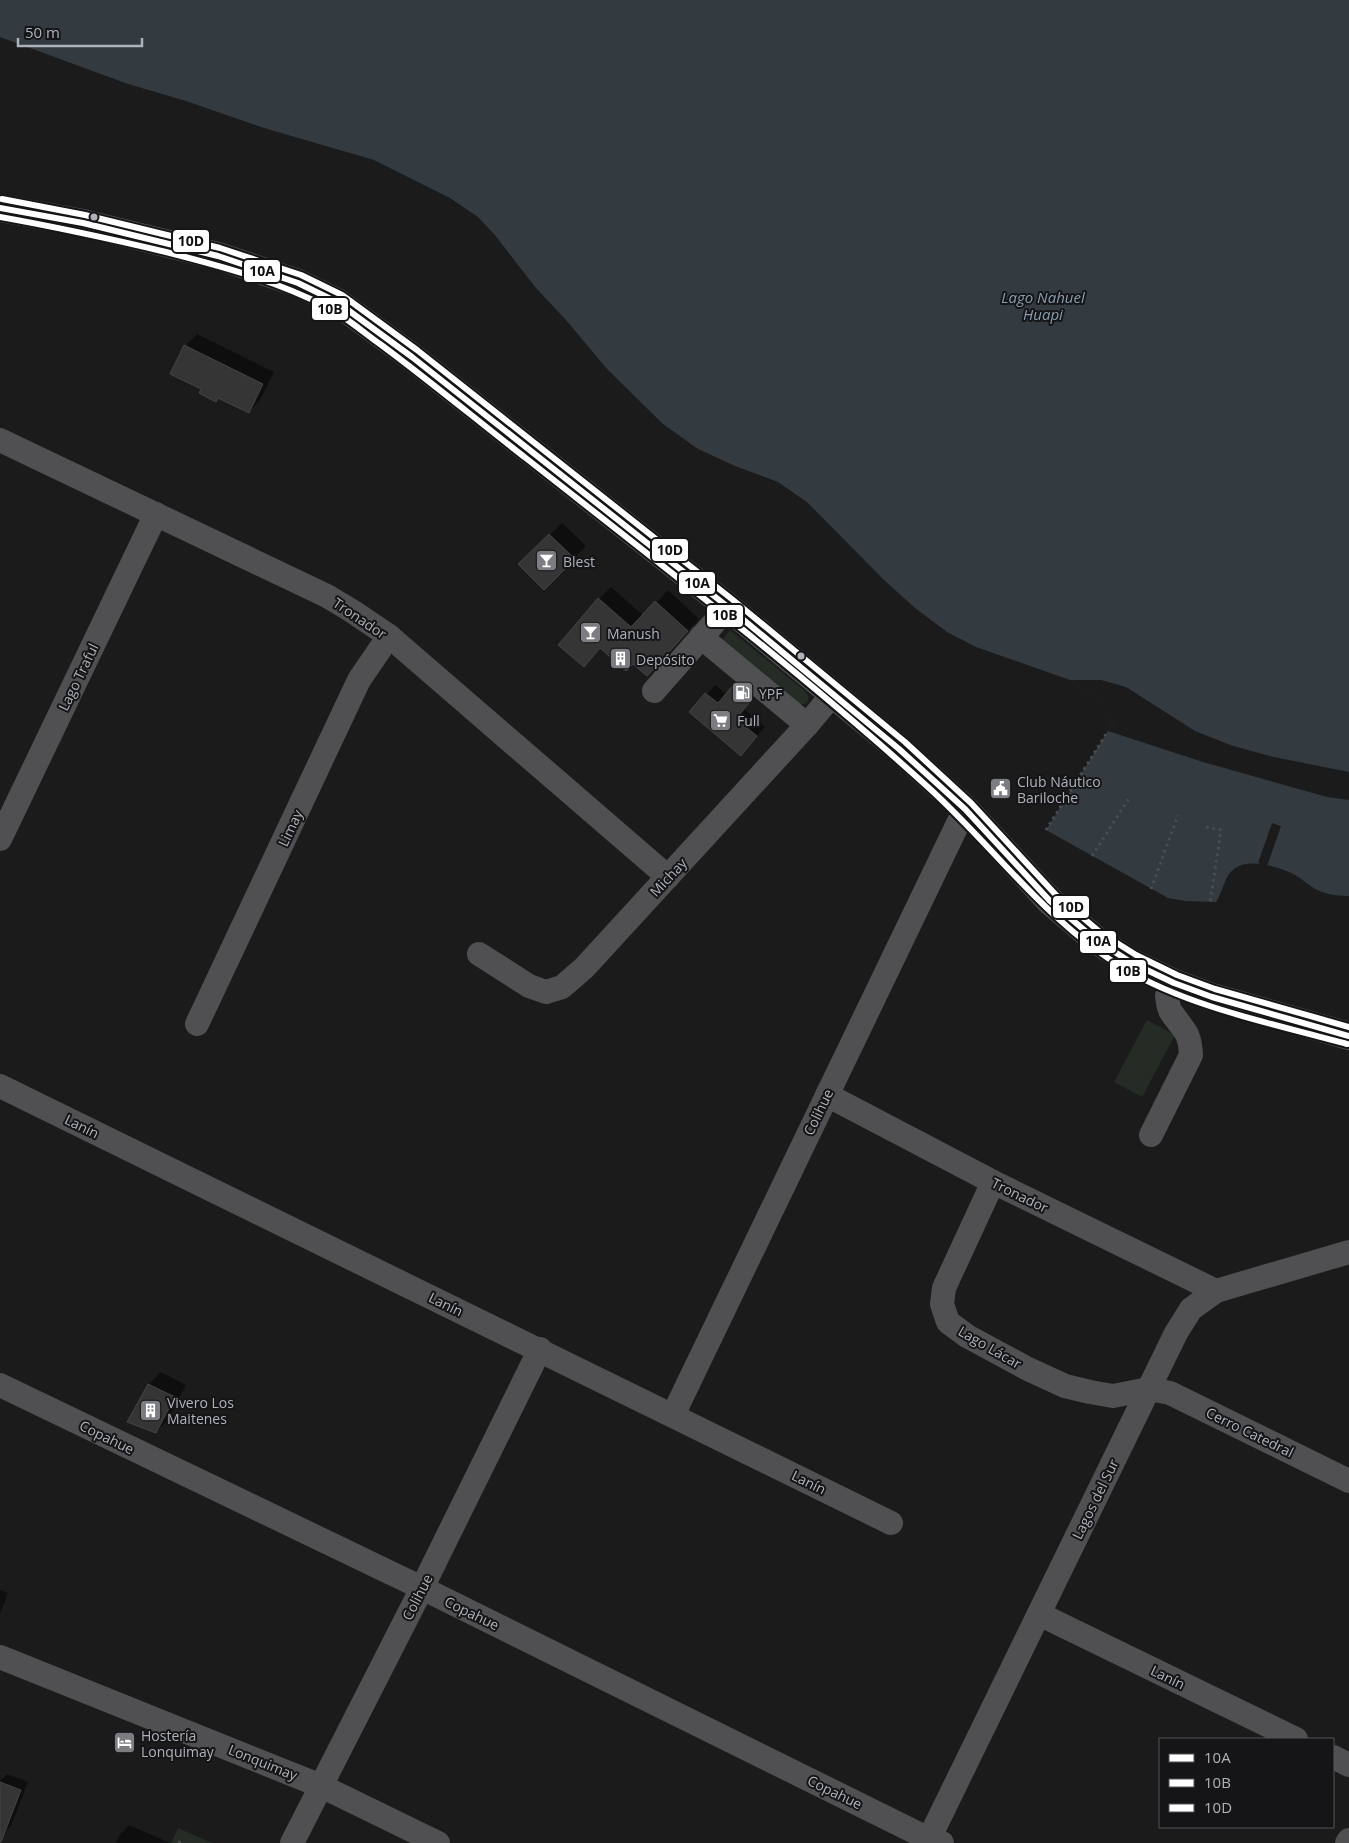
<svg xmlns="http://www.w3.org/2000/svg" width="1349" height="1843" font-family="'Open Sans',sans-serif">
  <style>
    .green { fill: #252b25 }
    .water { fill: #333a40 }
    .pier { fill: #1b1b1b }
    .shadow { fill: #0007 }
    .building { fill: #353536; stroke: #444447 }
    .lines { fill: none; stroke-linecap: round; stroke-linejoin: round }
    .path { stroke: #4b4c4e; stroke-width: 3; stroke-dasharray: 2.5 4; stroke-linecap: butt }
    .minor { stroke: #505053; stroke-width: 24 }
    .major { stroke: #4d4d4f; stroke-width: 28 }
    .bus-1-casing { stroke: #151517; stroke-width: 10 }
    .bus-2-casing { stroke: #151517; stroke-width: 10 }
    .bus-3-casing { stroke: #151517; stroke-width: 10 }
    .bus-1 { stroke: #fff; stroke-width: 6 }
    .bus-2 { stroke: #fff; stroke-width: 6 }
    .bus-3 { stroke: #fff; stroke-width: 6 }
    .bus-dot { fill: #aeb2ba; stroke: #151517; stroke-width: 2 }
    .labels { text-anchor: middle; dominant-baseline: central; stroke-width: 4; stroke-linejoin: round; paint-order: stroke }
    .poi-label { font-size: 14px; fill: #aeb2ba; stroke: #151517; text-anchor: start }
    .street-label { font-size: 14px; fill: #aeb2ba; stroke: #151517 }
    .water-label { font-size: 15px; font-style: italic; fill: #899fb1; stroke: #151517 }
    .line-badge { stroke: #151517; stroke-width: 2 }
    .pale-badge-label { font-size: 14px; text-anchor: middle; font-weight: bold; fill: #111 }
  </style>
  <rect width="100%" height="100%" fill="#1b1b1b"/>
  <g class="green">
    <polygon points="730,630 806,692 809,697 807,703 800,705 719,644"/>
    <polygon points="1147,1020 1175,1035 1142,1097 1114,1082"/>
    <polygon points="178,1828 212,1843 171,1843"/>
  </g>
  <path class="water" d="M0,0H1349V896C1340,896 1331,895 1322,892C1312,889 1303,879 1293,874C1278,867 1248,857 1234,869C1224,876 1223,892 1216,902L1185,901L1168,898L1046,830L1114,721L1102,705L1088,692L1070,680L976,647L947,632L915,608L884,580L808,503L778,482L735,466L698,449L663,424L608,370L566,320L536,288L494,234L478,217L450,198L374,160L264,128L186,101L128,84L0,37Z"/>
  <g class="pier">
    <polygon points="1070,680 1101,680 1126,687 1195,731 1233,746 1274,757 1349,772 1349,800 1327,797 1203,762 1108,731 1114,721 1102,705 1088,692"/>
    <polygon points="1272,823 1281,826 1267,866 1258,863"/>
  </g>
  <g class="shadow">
    <polygon points="197,334 274,372 260,400 249,412 219,397 216,400 203,389 185,346"/>
    <polygon points="562,523 586,546 544,588 520,564"/>
    <polygon points="611,587 644,616 668,590 699,619 659,663 599,599"/>
    <polygon points="744,675 761,689 744,709 765,727 749,745 691,712 715,685 727,695"/>
    <polygon points="161,1372 186,1385 168,1420 156,1432 149,1384"/>
    <polygon points="0,1590 8,1593 0,1614"/>
    <polygon points="7,1774 28,1782 11,1826 4,1833 0,1832 0,1781"/>
    <polygon points="129,1825 170,1843 116,1843 119,1836"/>
  </g>
  <g class="building">
    <polygon points="184,345 263,384 249,413 218,398 216,402 199,393 201,389 170,374"/>
    <polygon points="549,534 575,559 544,590 518,564"/>
    <polygon points="598,598 631,627 655,601 688,631 647,676 633,664 626,671 600,648 584,667 558,645"/>
    <polygon points="735,683 753,698 736,719 757,736 741,756 689,712 705,693 718,703"/>
    <polygon points="148,1384 175,1397 156,1433 127,1422"/>
    <polygon points="0,1782 21,1790 1,1842 0,1842"/>
  </g>
  <g class="lines">
    <g class="path">
      <polyline points="1206,827 1221,830 1210,903"/>
      <polyline points="1046,830 1108,731"/>
      <polyline points="1092,856 1129,798"/>
      <polyline points="1151,889 1178,815"/>
      <polyline points="179,1843 180,1841"/>
    </g>
    <g class="minor">
      <polyline points="0,440 327,596 352,611 389,636 668,877"/>
      <polyline points="701,637 807,725"/>
      <polyline points="654,691 728,607"/>
      <polyline points="0,839 156,514"/>
      <polyline points="479,954 529,986 546,992 562,987 584,968 807,725 833,694"/>
      <polyline points="197,1024 359,680 389,636"/>
      <polyline points="0,1086 891,1523"/>
      <polyline points="827,1095 993,1182 1216,1291"/>
      <path d="M1151,1135L1191,1055C1190,1031 1183,1030 1171,1012C1168,1008 1168,1001 1167,996L1174,983"/>
      <polyline points="993,1182 944,1288 942,1304 948,1322 967,1336 1028,1369 1065,1386 1090,1392 1113,1396 1149,1389 1170,1393 1349,1481"/>
      <polyline points="0,1385 422,1588 929,1839 942,1843"/>
      <polyline points="673,1415 965,809"/>
      <polyline points="1039,1614 1296,1739"/>
      <polyline points="0,1657 321,1786 438,1843"/>
      <polyline points="1333,1757 1349,1765"/>
      <polyline points="292,1843 422,1588 540,1349"/>
      <polyline points="927,1843 1176,1333 1191,1309 1216,1291 1349,1252"/>
      <polyline points="1347,1843 1349,1840"/>
    </g>
    <polyline class="major" points="0,208 83,223 218,256 298,283 337,302 412,357 728,607 899,749 965,809 1050,901 1096,940 1132,963 1174,983 1212,997 1349,1036"/>
    <defs>
      <polyline id="bus-1" points="0,208 83,223 218,256 298,283 337,302 412,357 728,607 899,749 965,809 1050,901 1096,940 1132,963 1174,983 1212,997 1349,1036"/>
      <path id="bus-2" d="M0,217C56,227 111,239 166,252C221,266 277,281 327,307C346,317 363,332 380,344C430,381 478,421 527,459C663,566 801,672 929,788C995,848 1046,922 1125,969C1189,1007 1274,1024 1347,1044"/>
      <polyline id="bus-3" points="2,199 85,215 220,248 301,275 342,295 417,350 733,600 905,742 971,803 1056,895 1101,933 1136,955 1177,975 1215,989 1349,1027"/>
    </defs>
    <use href="#bus-1" class="bus-1-casing"/>
    <use href="#bus-2" class="bus-2-casing"/>
    <use href="#bus-3" class="bus-3-casing"/>
    <use href="#bus-1" class="bus-1"/>
    <use href="#bus-2" class="bus-2"/>
    <use href="#bus-3" class="bus-3"/>
  </g>
  <defs>
    <symbol id="bar-square" viewBox="-11 -11 22 22"><rect x="-9" y="-9" width="18" height="18" rx="4" fill="#7b7d82" stroke="#151517"/><path d="M-6-5H6L.8 .8V4.5H3.5V6h-7V4.5H-.8V.8Z" fill="#fff"/></symbol>
    <symbol id="building-square" viewBox="-11 -11 22 22"><rect x="-9" y="-9" width="18" height="18" rx="4" fill="#7b7d82" stroke="#151517"/><path d="M-4-6H4V6H1V3H-1V6H-4ZM-2.5-4.3h1.7v1.8h-1.7ZM.8-4.3h1.7v1.8H.8ZM-2.5-1h1.7V.8h-1.7ZM.8-1h1.7V.8H.8Z" fill="#fff"/></symbol>
    <symbol id="fuel-square" viewBox="-11 -11 22 22"><rect x="-9" y="-9" width="18" height="18" rx="4" fill="#7b7d82" stroke="#151517"/><path d="M-5.5-6h7V0h2V4h1.3V-2.5L3-4.5l.8-.8L6-3V5H2.5V1h-1V6h-7ZM-4.2-4.7v3.2H.2V-4.7Z" fill="#fff"/></symbol>
    <symbol id="supermarket-square" viewBox="-11 -11 22 22"><rect x="-9" y="-9" width="18" height="18" rx="4" fill="#7b7d82" stroke="#151517"/><path d="M-6-5.5h2.5l.6 2H6L4.5 2H-2.5L-4.4-4H-6ZM-1.5 3.2a1.3 1.3 0 1 0 .1 0ZM3 3.2a1.3 1.3 0 1 0 .1 0Z" fill="#fff"/></symbol>
    <symbol id="civic-square" viewBox="-11 -11 22 22"><rect x="-9" y="-9" width="18" height="18" rx="4" fill="#7b7d82" stroke="#151517"/><path d="M-.6-6.5H3V-4.5H.6V-3L4-1V1h2V6H-6V1h2V-1L-.6-3ZM-1.2 2.5V6h2.4V2.5Z" fill="#fff"/></symbol>
    <symbol id="hotel-square" viewBox="-11 -11 22 22"><rect x="-9" y="-9" width="18" height="18" rx="4" fill="#7b7d82" stroke="#151517"/><path d="M-6-4.5h1.5V1H6V5H4.5V3h-9V5H-6ZM-4 0a1.8 1.8 0 1 1 3.6 0ZM.5 0V-2.5h3Q6-2.5 6 0Z" fill="#fff"/></symbol>
  </defs>
  <g fill-rule="evenodd">
    <use href="#bar-square" x="534" y="548" width="25" height="25"/>
    <use href="#bar-square" x="578" y="620" width="25" height="25"/>
    <use href="#building-square" x="608" y="646" width="25" height="25"/>
    <use href="#fuel-square" x="730" y="680" width="25" height="25"/>
    <use href="#supermarket-square" x="708" y="708" width="25" height="25"/>
    <use href="#civic-square" x="988" y="776" width="25" height="25"/>
    <use href="#building-square" x="138" y="1398" width="25" height="25"/>
    <use href="#hotel-square" x="112" y="1730" width="25" height="25"/>
  </g>
  <g class="bus-dot">
    <circle cx="94" cy="217" r="4.5"/>
    <circle cx="801" cy="656" r="4.5"/>
  </g>
  <g class="labels">
    <g class="poi-label">
      <text x="563" y="561">Blest</text>
      <text x="607" y="633">Manush</text>
      <text x="636" y="659">Depósito</text>
      <text x="759" y="693">YPF</text>
      <text x="737" y="720">Full</text>
      <text x="1017" y="781">Club Náutico<tspan x="1017" dy="16">Bariloche</tspan></text>
      <text x="167" y="1402">Vivero Los<tspan x="167" dy="16">Maitenes</tspan></text>
      <text x="141" y="1735">Hostería<tspan x="141" dy="16">Lonquimay</tspan></text>
    </g>
    <g class="street-label">
      <text transform="translate(360 618) rotate(34)">Tronador</text>
      <text transform="translate(78 677) rotate(-64)">Lago Traful</text>
      <text transform="translate(290 828) rotate(-65)">Limay</text>
      <text transform="translate(668 877) rotate(-47)">Michay</text>
      <text transform="translate(818 1112) rotate(-64)">Colihue</text>
      <text transform="translate(82 1126) rotate(26)">Lanín</text>
      <text transform="translate(1020 1195) rotate(26)">Tronador</text>
      <text transform="translate(446 1304) rotate(26)">Lanín</text>
      <text transform="translate(990 1347) rotate(30)">Lago Lácar</text>
      <text transform="translate(1250 1432) rotate(26)">Cerro Catedral</text>
      <text transform="translate(107 1437) rotate(26)">Copahue</text>
      <text transform="translate(809 1482) rotate(26)">Lanín</text>
      <text transform="translate(1095 1499) rotate(-64)">Lagos del Sur</text>
      <text transform="translate(417 1597) rotate(-63)">Colihue</text>
      <text transform="translate(472 1613) rotate(26)">Copahue</text>
      <text transform="translate(1168 1677) rotate(26)">Lanín</text>
      <text transform="translate(263 1762) rotate(22)">Lonquimay</text>
      <text transform="translate(835 1792) rotate(26)">Copahue</text>
    </g>
    <g class="water-label">
      <text x="1043" y="297">Lago Nahuel<tspan x="1043" dy="17">Huapi</tspan></text>
    </g>
  </g>
  <g class="line-badge">
    <rect x="172" y="229" width="38" height="24" rx="5" fill="#fff"/>
    <rect x="243" y="259" width="38" height="24" rx="5" fill="#fff"/>
    <rect x="311" y="297" width="38" height="24" rx="5" fill="#fff"/>
    <rect x="651" y="538" width="38" height="24" rx="5" fill="#fff"/>
    <rect x="678" y="571" width="38" height="24" rx="5" fill="#fff"/>
    <rect x="706" y="604" width="38" height="24" rx="5" fill="#fff"/>
    <rect x="1052" y="895" width="38" height="24" rx="5" fill="#fff"/>
    <rect x="1079" y="930" width="38" height="24" rx="5" fill="#fff"/>
    <rect x="1109" y="959" width="38" height="24" rx="5" fill="#fff"/>
  </g>
  <g class="pale-badge-label">
    <text x="191" y="246">10D</text>
    <text x="262" y="276">10A</text>
    <text x="330" y="314">10B</text>
    <text x="670" y="555">10D</text>
    <text x="697" y="588">10A</text>
    <text x="725" y="620">10B</text>
    <text x="1071" y="912">10D</text>
    <text x="1098" y="946">10A</text>
    <text x="1128" y="976">10B</text>
  </g>
  <rect x="1159" y="1738" width="175" height="90" fill="#151517" stroke="#525458"/>
  <rect x="1169" y="1754" width="25" height="8" fill="#ffffff" stroke="#525458"/>
  <text x="1204" y="1763" font-size="15" fill="#aeb2ba">10A</text>
  <rect x="1169" y="1779" width="25" height="8" fill="#ffffff" stroke="#525458"/>
  <text x="1204" y="1788" font-size="15" fill="#aeb2ba">10B</text>
  <rect x="1169" y="1804" width="25" height="8" fill="#ffffff" stroke="#525458"/>
  <text x="1204" y="1813" font-size="15" fill="#aeb2ba">10D</text>
  <path d="M18 38v8h124v-8" fill="none" stroke="#aeb2ba" stroke-width="2.5"/>
  <text x="25" y="38" font-size="15" fill="#aeb2ba" stroke="#151517" stroke-width="4" paint-order="stroke">50 m</text>
</svg>
